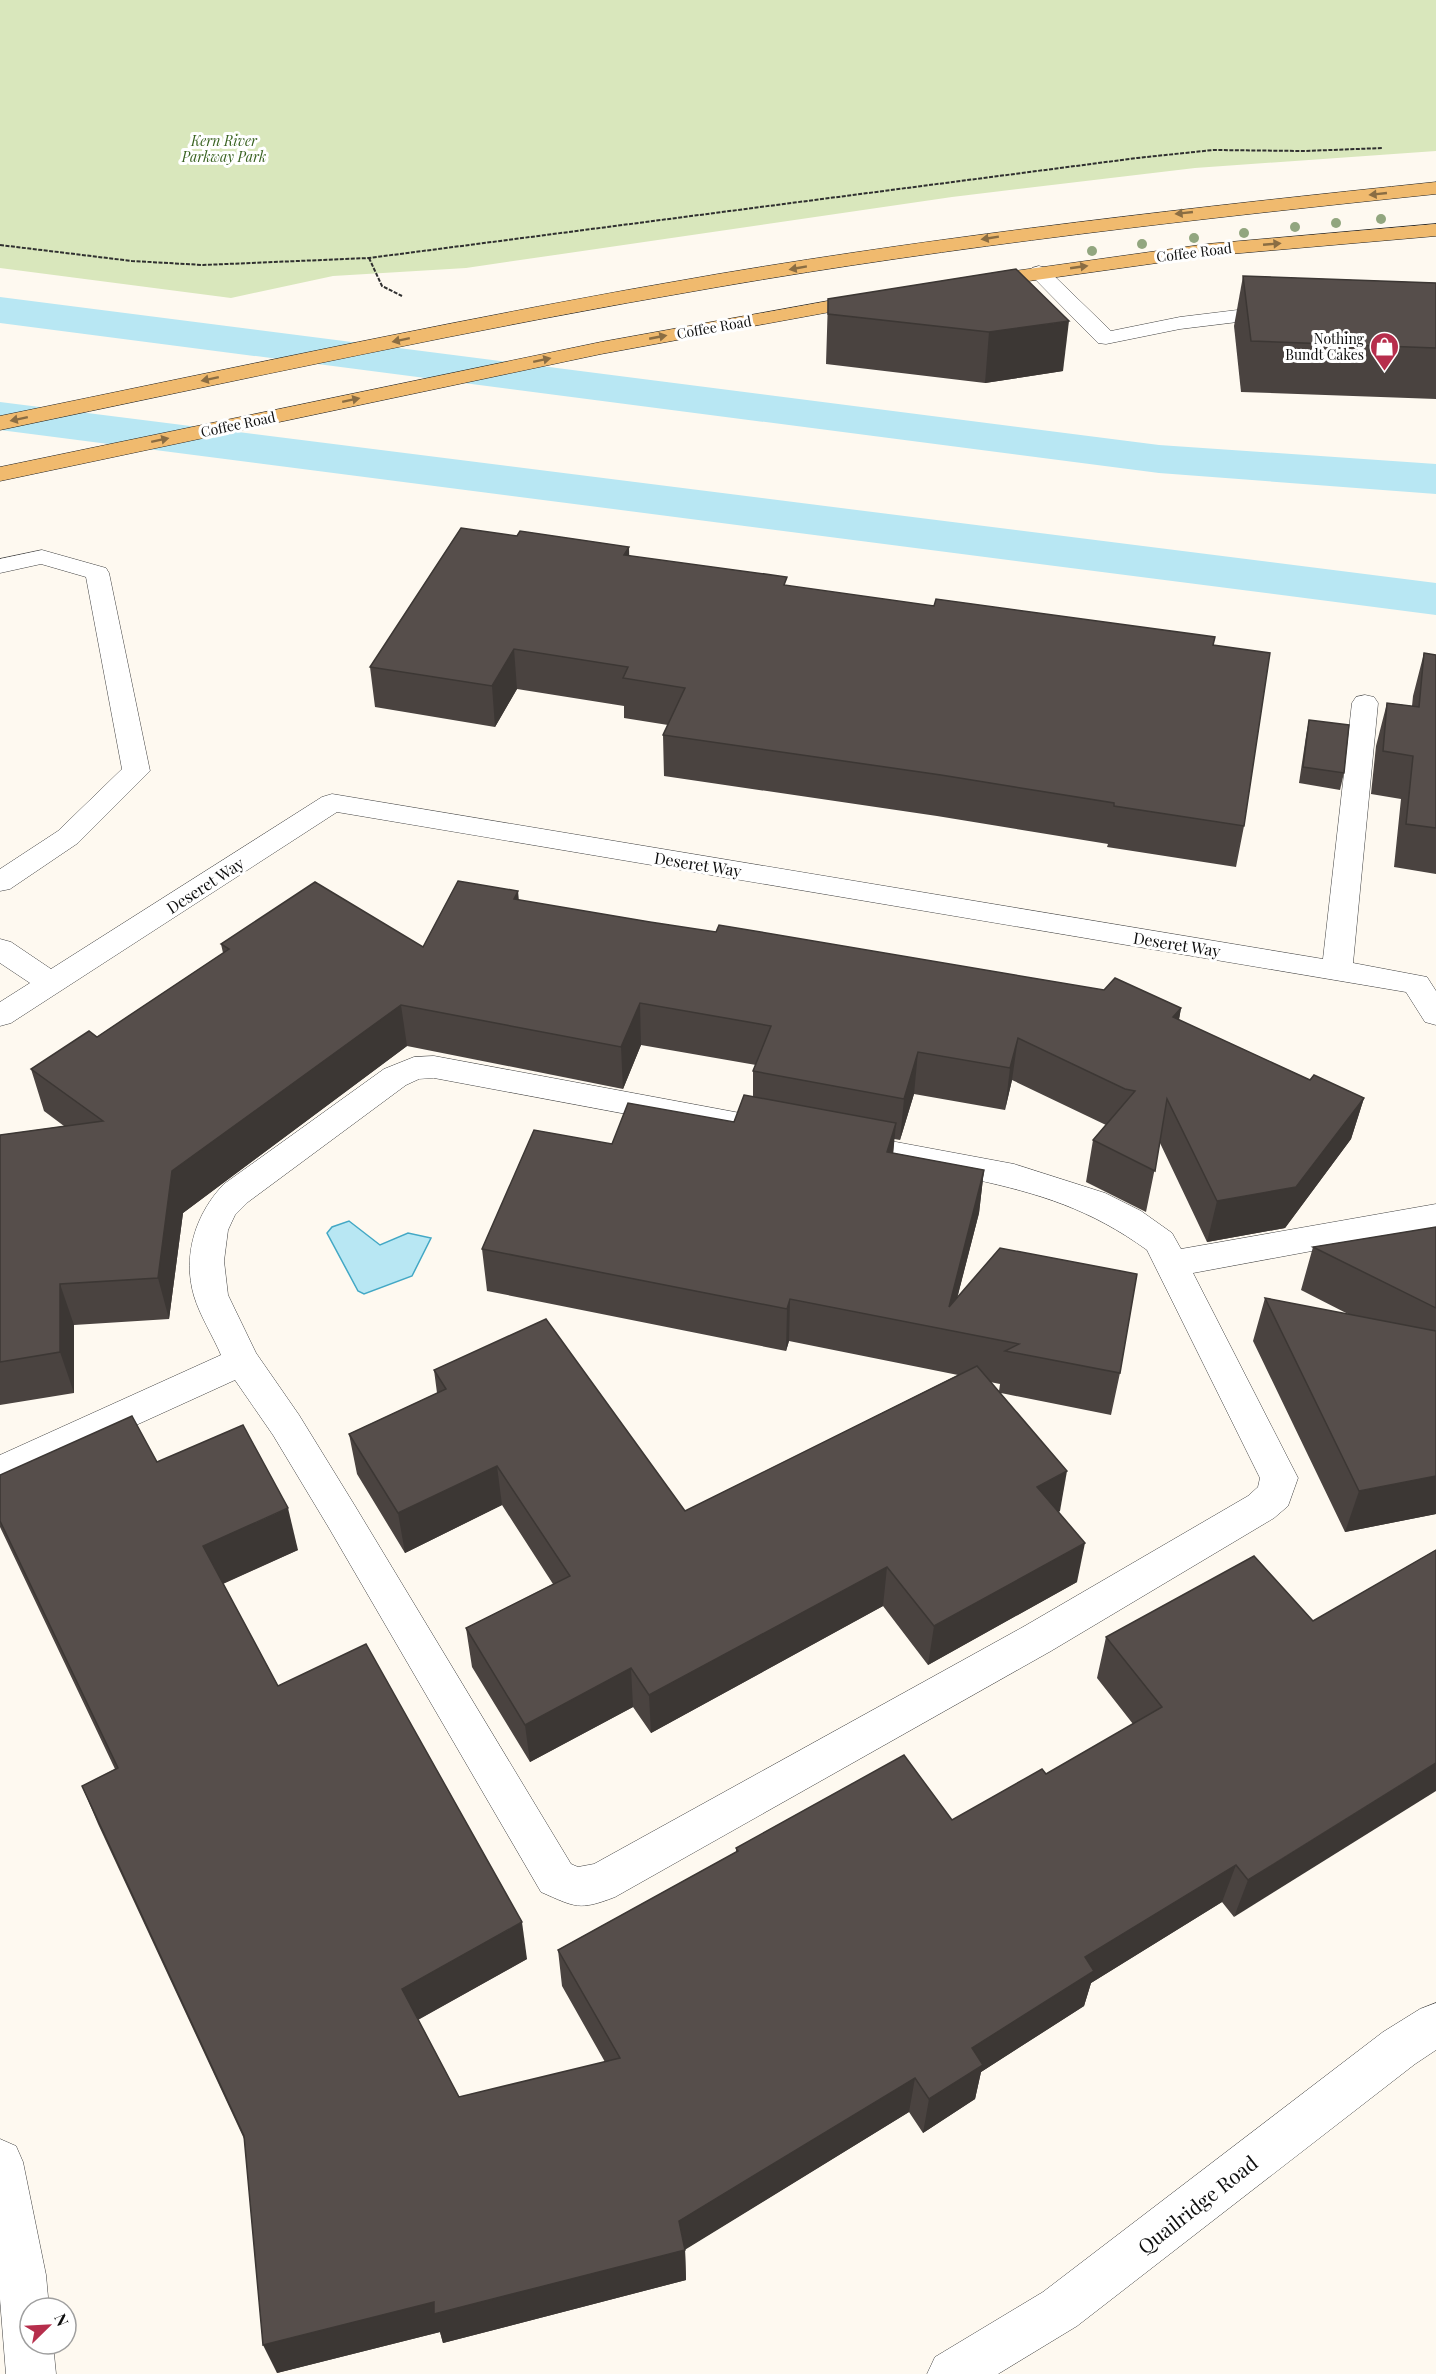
<svg xmlns="http://www.w3.org/2000/svg" width="1436" height="2374" font-family="'Playfair Display',serif">
  <style>
    .green { fill: #d9e7bc }
    .water { fill: #b8e7f3; stroke: #43a8c5; stroke-width: 1.5 }
    .lines { fill: none; stroke-linecap: round; stroke-linejoin: round }
    .canal { fill: #b8e7f3; fill-rule: evenodd }
    .minor-casing { stroke: #414141; stroke-width: 1 }
    .major-casing { stroke: #1f1f1f; stroke-width: 1 }
    .path { stroke: #303030; stroke-width: 2; stroke-dasharray: 4 1.5; stroke-linecap: butt }
    .minor { fill: #fff; fill-rule: evenodd }
    .major { fill: #f0ba6e; fill-rule: evenodd }
    .tree { fill: #92a67f }
    .wall { fill: #4a4340; fill-rule: evenodd }
    .shaded-wall { fill: #3c3734 }
    .building { fill: #564e4b; stroke: #3c3734; stroke-width: 1.5 }
    .oneway { fill: #8a6d43 }
    .labels { text-anchor: middle; dominant-baseline: central; stroke-width: 6; stroke-linejoin: round; paint-order: stroke }
    .far-park-label { font-size: 14px; font-style: italic; fill: #3a6322; stroke: #fff }
    .far-street-label { font-size: 14px; fill: #0e0e0e; stroke: #fff }
    .far-poi-label { font-size: 14px; fill: #0e0e0e; stroke: #fff; text-anchor: end }
    .street-label { font-size: 16px; fill: #0e0e0e; stroke: #fff }
    .near-street-label { font-size: 20px; fill: #0e0e0e; stroke: #fff }
  </style>
  <rect width="100%" height="100%" fill="#fef9f0"/>
  <polygon class="green" points="0,0 1436,0 1436,151 1195,168 952,197 466,268 333,276 231,298 0,268"/>
  <polygon class="water" points="349,1221 380,1245 408,1233 431,1238 412,1276 364,1294 358,1291 327,1233 332,1227"/>
  <g class="lines">
    <g class="canal">
      <polygon points="0,297 1159,445 1436,464 1436,494 1159,473 0,323"/>
      <polygon points="0,402 1436,583 1436,615 0,430"/>
    </g>
    <defs>
      <g id="minor">
        <polygon points="1039,266 1046,268 1111,331 1180,317 1279,305 1286,307 1289,311 1286,315 1279,317 1180,329 1106,344 1098,343 1032,276 1029,272 1032,268"/>
        <polygon points="42,550 106,568 109,573 150,771 78,843 10,889 0,891 0,869 58,831 122,769 86,577 41,564 0,573 0,559"/>
        <polygon points="1365,695 1374,697 1378,703 1353,963 1427,977 1436,991 1436,1025 1425,1022 1406,992 337,812 11,1023 0,1026 0,1002 30,983 0,963 0,939 11,942 51,969 322,797 332,794 1323,959 1352,703 1356,697"/>
        <path d="M434,1056L1014,1164L1105,1193L1141,1211L1172,1233L1181,1249L1436,1204V1228L1193,1273L1298,1478L1288,1506L1274,1518L1051,1651L615,1897C579,1911 575,1907 541,1892L329,1528L273,1435L235,1380L0,1487V1455L221,1355C213,1336 200,1316 194,1296C182,1255 196,1213 224,1184L384,1069L414,1057ZM434,1078L973,1179C1041,1194 1090,1209 1147,1250L1260,1478L1258,1487L1248,1496L1023,1627L594,1864L578,1867L571,1864L355,1506L299,1415L256,1353L228,1295L224,1261L228,1230L235,1215L248,1202L406,1085L419,1079Z"/>
        <polygon points="1436,2003 1436,2050 1415,2064 1077,2326 998,2374 927,2374 935,2357 1043,2292 1383,2032 1420,2009"/>
        <polygon points="0,2139 16,2146 23,2162 46,2275 49,2308 30,2308 30,2344 53,2344 56,2374 6,2374 0,2299"/>
      </g>
      <g id="major">
        <path d="M1436,182V194C1196,219 956,246 718,287C477,328 239,380 0,430V416C239,367 477,315 718,274C956,234 1196,207 1436,182Z"/>
        <polygon points="1436,224 1436,236 1207,256 979,288 972,286 969,282 972,278 979,276 1207,244"/>
        <polygon points="872,293 879,295 882,299 879,303 601,354 0,481 0,467 601,342"/>
      </g>
    </defs>
    <use href="#minor" class="minor-casing"/>
    <use href="#major" class="major-casing"/>
    <g class="path">
      <polyline points="0,245 132,261 203,265 369,258 1137,158 1213,150 1305,151 1383,148"/>
      <polyline points="369,258 382,286 402,296"/>
    </g>
    <use href="#minor" class="minor"/>
    <use href="#major" class="major"/>
  </g>
  <g class="tree">
    <circle cx="1381" cy="219" r="5"/>
    <circle cx="1336" cy="223" r="5"/>
    <circle cx="1295" cy="227" r="5"/>
    <circle cx="1244" cy="233" r="5"/>
    <circle cx="1194" cy="238" r="5"/>
    <circle cx="1142" cy="244" r="5"/>
    <circle cx="1092" cy="251" r="5"/>
  </g>
  <g class="wall">
    <polygon points="1016,269 1063,371 985,383 826,364 828,299"/>
    <polygon points="1243,276 1436,283 1436,399 1241,392 1234,326"/>
    <polygon points="629,556 787,586 1213,645 1244,826 1236,867 1107,847 1108,844 937,816 664,776 663,735 668,725 624,718 624,706 517,689 495,727 375,707 370,667"/>
    <polygon points="1424,653 1436,655 1436,874 1394,867 1401,799 1371,794 1376,746 1387,703 1412,706 1413,696"/>
    <polygon points="1309,720 1344,773 1340,790 1299,783 1306,736"/>
    <path d="M519,900L650,922L1181,1008L1179,1020L1310,1080L1364,1098L1351,1139L1285,1228L1207,1242L1160,1143L1146,1212L1086,1182L1093,1140L1106,1125L1012,1080L1005,1110L914,1094L900,1140L894,1139L893,1153L984,1170L979,1213L957,1298L1120,1373L1111,1415L1001,1393L1060,1511L1058,1512L1077,1582L928,1665L883,1606L651,1733L633,1707L530,1762L472,1667L466,1628L553,1584L502,1505L405,1553L357,1474L349,1434L437,1393L434,1370L685,1511L958,1375L789,1341L786,1351L487,1291L482,1249L612,1144L734,1122L753,1097V1071L756,1065L641,1045L623,1089L407,1046L183,1213L169,1319L74,1325V1393L0,1405V1135L64,1126L44,1111L31,1069L97,1037L223,953L221,944L423,947ZM990,1382L1000,1384L999,1391Z"/>
    <polygon points="1436,1227 1436,1514 1345,1532 1253,1341 1265,1298 1350,1315 1301,1290 1313,1247"/>
    <polygon points="157,1462 298,1550 223,1584 278,1686 527,1959 418,2020 459,2097 605,2062 562,1986 558,1950 736,1852 736,1848 952,1820 1046,1774 1133,1724 1097,1678 1106,1637 1313,1621 1436,1550 1234,1917 1222,1902 1091,1983 1084,2006 981,2072 975,2099 923,2133 909,2112 685,2249 686,2280 443,2343 440,2332 277,2373 245,2141 98,1824 82,1786 115,1769 0,1527 0,1475"/>
  </g>
  <g class="shaded-wall">
    <polygon points="1069,321 1063,371 985,383 989,332"/>
    <polygon points="629,547 630,586 624,555"/>
    <polygon points="514,649 517,689 495,727 492,686"/>
    <polygon points="518,891 522,933 514,899"/>
    <polygon points="640,1003 641,1045 623,1089 621,1047"/>
    <polygon points="401,1005 407,1046 183,1213 169,1319 158,1278 172,1171"/>
    <polygon points="1181,1008 1173,1050 1173,1017"/>
    <polygon points="1018,1038 1012,1080 1005,1110 1010,1068"/>
    <polygon points="918,1052 914,1094 900,1140 904,1099"/>
    <polygon points="1364,1098 1351,1139 1285,1228 1207,1242 1217,1201"/>
    <polygon points="896,1123 892,1166 887,1152"/>
    <polygon points="984,1170 979,1213 949,1330 949,1307"/>
    <polygon points="60,1284 74,1325 74,1393 60,1352"/>
    <polygon points="790,1299 789,1341 786,1351 787,1309"/>
    <polygon points="497,1466 502,1505 405,1553 398,1513"/>
    <polygon points="1067,1471 1060,1511 1029,1527 1037,1487"/>
    <polygon points="1436,1476 1436,1514 1345,1532 1359,1491"/>
    <polygon points="288,1508 298,1550 215,1587 203,1546"/>
    <polygon points="1085,1543 1077,1582 928,1665 934,1626"/>
    <polygon points="887,1567 883,1606 651,1733 649,1695"/>
    <polygon points="631,1668 633,1707 530,1762 525,1725"/>
    <polygon points="1436,1763 1436,1791 1234,1917 1248,1880"/>
    <polygon points="1236,1865 1222,1902 1091,1983 1084,2006 981,2072 975,2099 923,2133 929,2099 972,2048 1085,1957"/>
    <polygon points="522,1922 527,1959 410,2024 402,1989"/>
    <polygon points="915,2078 909,2112 683,2251 685,2250 686,2280 443,2343 440,2332 277,2373 263,2345 679,2221"/>
  </g>
  <g class="building">
    <polygon points="1016,269 1069,321 989,332 828,314 828,299"/>
    <polygon points="1243,276 1436,283 1436,348 1251,341"/>
    <polygon points="461,528 517,536 520,531 629,547 624,555 787,577 784,585 934,606 936,599 1215,637 1213,645 1270,653 1244,826 1114,806 1114,803 941,775 663,735 685,688 623,678 628,667 514,649 492,686 370,667"/>
    <polygon points="1424,653 1436,655 1436,828 1406,824 1413,756 1383,751 1387,703 1419,707"/>
    <polygon points="1309,720 1349,725 1344,773 1303,767"/>
    <polygon points="458,881 518,891 514,899 650,922 716,932 719,925 1104,990 1115,978 1181,1008 1173,1017 1310,1080 1314,1075 1364,1098 1296,1187 1217,1201 1167,1099 1155,1171 1093,1140 1135,1091 1125,1089 1018,1038 1010,1068 918,1052 904,1099 753,1071 771,1026 640,1003 621,1047 401,1005 172,1171 158,1278 60,1284 60,1352 0,1362 0,1135 103,1121 31,1069 89,1031 97,1037 229,949 221,944 315,882 423,947"/>
    <polygon points="744,1095 896,1123 887,1152 984,1170 949,1307 1000,1248 1137,1274 1120,1373 1005,1351 1019,1344 790,1299 787,1309 482,1249 534,1130 612,1144 628,1103 734,1122"/>
    <polygon points="1436,1227 1436,1308 1313,1247"/>
    <polygon points="1265,1298 1436,1331 1436,1476 1359,1491"/>
    <polygon points="546,1319 685,1511 977,1366 1067,1471 1037,1487 1085,1543 934,1626 887,1567 649,1695 631,1668 525,1725 466,1628 570,1576 497,1466 398,1513 349,1434 446,1389 434,1370"/>
    <polygon points="132,1416 157,1462 243,1425 288,1508 203,1546 278,1686 366,1644 522,1922 402,1989 459,2097 620,2058 558,1950 738,1851 736,1848 904,1755 952,1820 1042,1769 1046,1774 1162,1707 1106,1637 1254,1556 1313,1621 1436,1550 1436,1763 1248,1880 1236,1865 1085,1957 1094,1971 972,2048 983,2065 929,2099 915,2078 679,2221 685,2250 434,2314 434,2302 263,2345 244,2136 82,1786 118,1768 0,1521 0,1475"/>
  </g>
  <defs><path id="oneway-solid" d="M-6-.8H1V-3.2L6.5 0L1 3.2V.8H-6Z" transform="scale(1.5)"/></defs>
  <g class="oneway">
    <use href="#oneway-solid" transform="translate(1378 194) rotate(174)"/>
    <use href="#oneway-solid" transform="translate(1184 213) rotate(174)"/>
    <use href="#oneway-solid" transform="translate(990 238) rotate(171)"/>
    <use href="#oneway-solid" transform="translate(1272 244) rotate(-5)"/>
    <use href="#oneway-solid" transform="translate(1079 267) rotate(-8)"/>
    <use href="#oneway-solid" transform="translate(798 268) rotate(170)"/>
    <use href="#oneway-solid" transform="translate(658 337) rotate(-11)"/>
    <use href="#oneway-solid" transform="translate(401 340) rotate(168)"/>
    <use href="#oneway-solid" transform="translate(542 360) rotate(-12)"/>
    <use href="#oneway-solid" transform="translate(210 379) rotate(168)"/>
    <use href="#oneway-solid" transform="translate(351 400) rotate(-12)"/>
    <use href="#oneway-solid" transform="translate(19 419) rotate(168)"/>
    <use href="#oneway-solid" transform="translate(160 440) rotate(-12)"/>
  </g>
  <defs>
    <symbol id="shop-pin" viewBox="-11 -11 22 30"><path d="M0 17L-7.5 6A9.5 9.5 0 1 1 7.5 6Z" fill="#b62e4c" stroke="#fff"/><path d="M-5-2.5h2.3a2.7 3.5 0 0 1 5.4 0H5L5.5 6h-11ZM-1.5-2.5h3a1.5 2.3 0 0 0-3 0Z" fill="#fff"/></symbol>
  </defs>
  <g fill-rule="evenodd">
    <use href="#shop-pin" x="1368" y="330" width="33" height="45"/>
  </g>
  <g class="labels">
    <g class="far-park-label">
      <text x="224" y="140">Kern River<tspan x="224" dy="16">Parkway Park</tspan></text>
    </g>
    <g class="far-street-label">
      <text transform="translate(1194 252) rotate(-7)">Coffee Road</text>
      <text transform="translate(714 327) rotate(-10)">Coffee Road</text>
      <text transform="translate(238 424) rotate(-12)">Coffee Road</text>
    </g>
    <g class="far-poi-label">
      <text x="1364" y="338">Nothing<tspan x="1364" dy="16">Bundt Cakes</tspan></text>
    </g>
    <g class="street-label">
      <text transform="translate(698 864) rotate(9)">Deseret Way</text>
      <text transform="translate(205 885) rotate(-33)">Deseret Way</text>
      <text transform="translate(1177 944) rotate(9)">Deseret Way</text>
    </g>
    <g class="near-street-label">
      <text transform="translate(1197 2204) rotate(-38)">Quailridge Road</text>
    </g>
  </g>
  <g transform="translate(48 2326) rotate(66)"><circle r="28" fill="#ffffff" stroke="#9f9f9f" stroke-width="1.5"/>
  <path d="M0-4.5L10 22L0 15L-10 22Z" fill="#b62e4c"/>
  <text y="-9" font-size="16" font-weight="bold" text-anchor="middle" fill="#0e0e0e">N</text>
  </g>
</svg>
